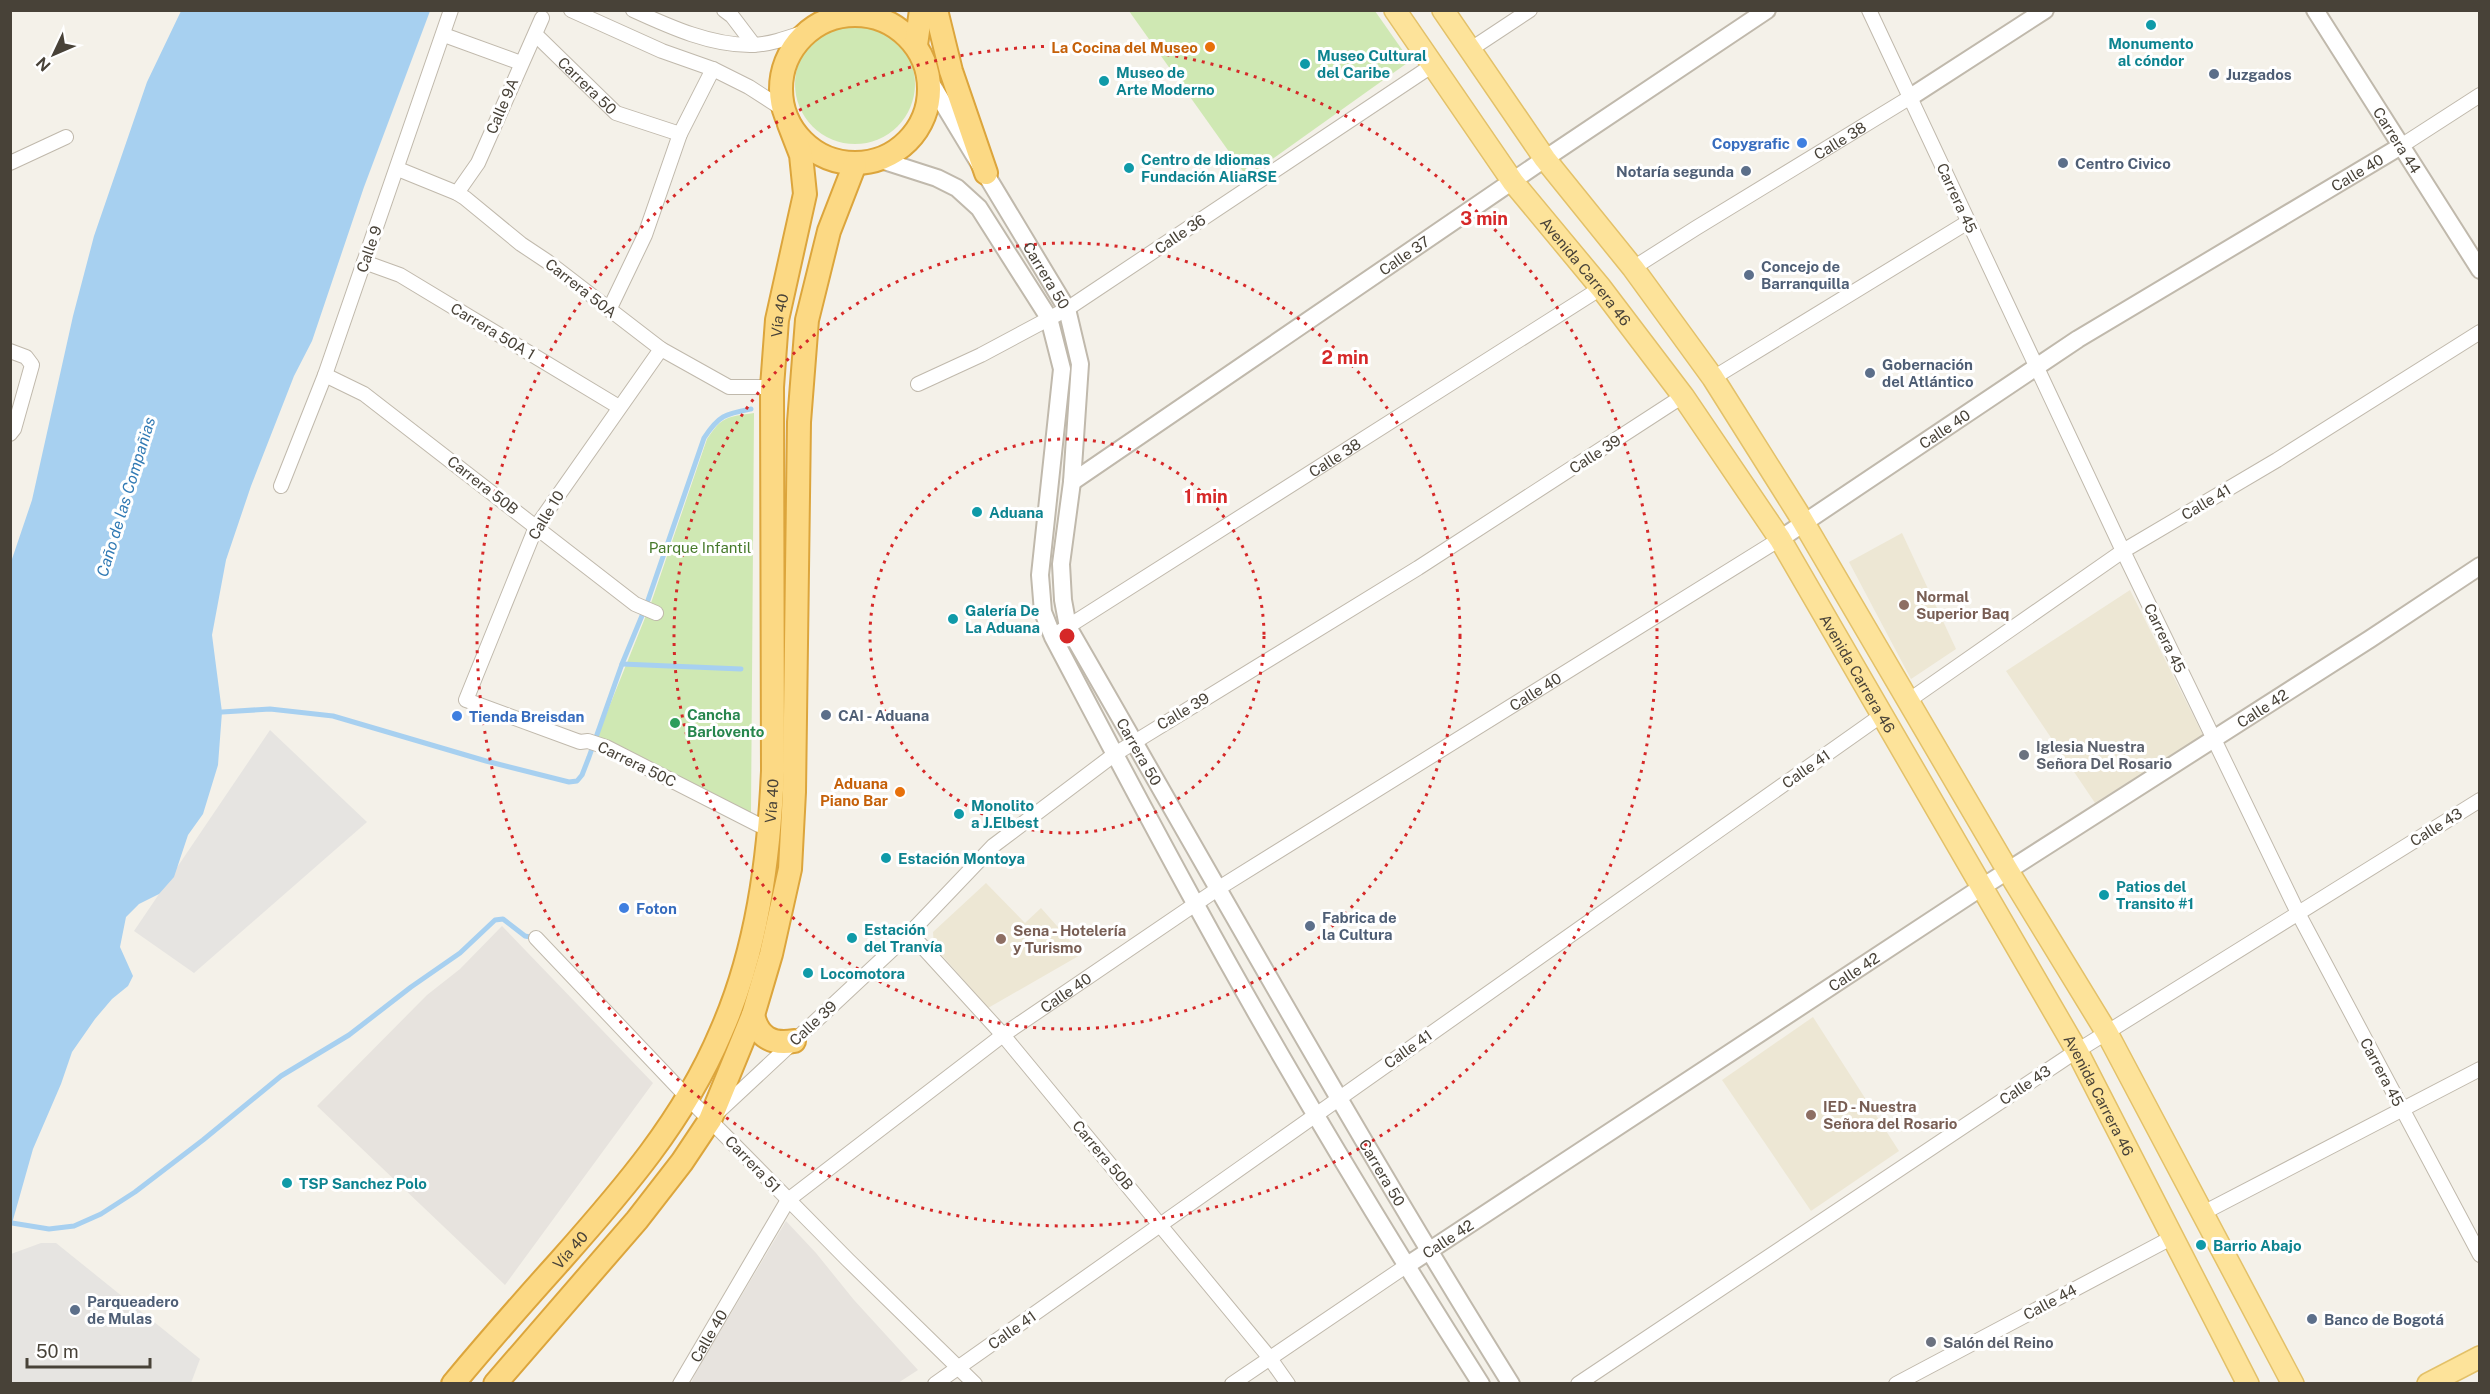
<svg xmlns="http://www.w3.org/2000/svg" width="2490" height="1394" font-family="'Public Sans',sans-serif">
  <style>
    .industrial { fill: #e7e3de }
    .education { fill: #ede7d4 }
    .green { fill: #cfe8b3 }
    .parking { fill: #e6e4e1 }
    .water { fill: #a7d0f0 }
    .lines { fill: none; stroke-linecap: round; stroke-linejoin: round }
    .stream { stroke: #a7d0f0; stroke-width: 5 }
    .minor-casing { stroke: #c0b9ac; stroke-width: 16 }
    .tertiary-casing { stroke: #c0b9ac; stroke-width: 20 }
    .primary-casing { stroke: #e3c169; stroke-width: 24 }
    .trunk-casing { stroke: #dca53c; stroke-width: 26 }
    .minor { stroke: #fff; stroke-width: 14 }
    .tertiary { stroke: #fff; stroke-width: 16 }
    .primary { stroke: #fde39a; stroke-width: 21 }
    .trunk { stroke: #fcd984; stroke-width: 22 }
    .ring { fill: none; stroke: #d62828; stroke-width: 3; stroke-dasharray: 3 6 }
    .culture-dot { fill: #0f9aa8; stroke: #fff; stroke-width: 2 }
    .food-dot { fill: #e8710a; stroke: #fff; stroke-width: 2 }
    .service-dot { fill: #5c6f8a; stroke: #fff; stroke-width: 2 }
    .shop-dot { fill: #3f7fe0; stroke: #fff; stroke-width: 2 }
    .education-dot { fill: #8d6e63; stroke: #fff; stroke-width: 2 }
    .leisure-dot { fill: #2e9e5b; stroke: #fff; stroke-width: 2 }
    .worship-dot { fill: #6b7280; stroke: #fff; stroke-width: 2 }
    .labels { text-anchor: middle; dominant-baseline: central; stroke-width: 6; stroke-linejoin: round; paint-order: stroke }
    .culture-label { font-size: 15px; font-weight: bold; fill: #0d838f; stroke: #fff; text-anchor: start }
    .food-label { font-size: 15px; font-weight: bold; fill: #c56008; stroke: #fff; text-anchor: end }
    .service-label { font-size: 15px; font-weight: bold; fill: #4e5e75; stroke: #fff; text-anchor: start }
    .street-label { font-size: 15px; fill: #484238; stroke: #fff }
    .shop-label { font-size: 15px; font-weight: bold; fill: #366cbe; stroke: #fff; text-anchor: start }
    .park-label { font-size: 15px; fill: #477a2b; stroke: #fff }
    .education-label { font-size: 15px; font-weight: bold; fill: #785e54; stroke: #fff; text-anchor: start }
    .leisure-label { font-size: 15px; font-weight: bold; fill: #27864d; stroke: #fff; text-anchor: start }
    .worship-label { font-size: 15px; font-weight: bold; fill: #5b616d; stroke: #fff; text-anchor: start }
    .water-label { font-size: 16px; font-style: italic; fill: #317ab4; stroke: #fff }
    .centre { fill: #d62828; stroke: #fff; stroke-width: 3 }
    .ring-label { font-size: 18px; text-anchor: middle; font-weight: bold; fill: #d62828; stroke: #fff; stroke-width: 6; stroke-linejoin: round; paint-order: stroke }
  </style>
  <rect width="100%" height="100%" fill="#f4f1e9"/>
  <g class="industrial">
    <polygon points="502,926 653,1083 505,1285 317,1106 427,995 460,969"/>
    <polygon points="786,1221 816,1253 854,1300 918,1370 898,1383 691,1383 696,1372"/>
  </g>
  <g class="education">
    <polygon points="1902,533 1956,649 1911,679 1849,562"/>
    <polygon points="2130,590 2203,735 2095,803 2006,671"/>
    <polygon points="986,883 1025,923 1041,908 1082,954 988,1008 934,946 933,932"/>
    <polygon points="1813,1017 1899,1151 1811,1211 1722,1080"/>
  </g>
  <g class="green">
    <polygon points="1129,11 1375,11 1410,61 1247,177"/>
    <circle cx="855" cy="84" r="60"/>
    <path d="M754,413L751,813L595,742L651,603L707,439C722,416 727,417 754,413Z"/>
  </g>
  <g class="parking">
    <polygon points="270,730 367,822 194,973 134,931"/>
    <polygon points="41,1243 56,1243 200,1359 191,1383 11,1383 11,1254"/>
  </g>
  <polygon class="water" points="181,11 430,11 364,187 312,341 294,376 251,486 226,560 212,635 222,712 218,765 203,814 188,835 174,877 159,894 139,904 126,917 120,947 133,976 128,986 112,999 95,1019 72,1052 61,1084 33,1149 11,1227 11,562 32,500 73,316 94,236 147,82"/>
  <g class="lines">
    <g class="stream">
      <polyline points="622,664 741,669"/>
      <path d="M222,712L270,709L333,716L486,761L569,782L577,781L582,775L589,757L622,664L646,606L704,438C719,415 725,414 751,409"/>
      <polyline points="12,1223 49,1229 74,1226 101,1214 135,1192 203,1140 281,1076 349,1035 411,987 460,953 495,920 503,919 525,936 535,938"/>
    </g>
    <defs>
      <g id="minor">
        <polyline points="571,10 662,51 713,69 749,87 783,109"/>
        <path d="M633,10C670,27 712,46 753,45C772,44 790,37 808,31"/>
        <polyline points="724,10 732,16 754,45"/>
        <polyline points="1869,10 2123,551 2298,913 2480,1255"/>
        <polyline points="444,35 521,63"/>
        <path id="s1" d="M536,35L616,113L680,134"/>
        <polyline points="1471,49 1530,10"/>
        <polyline points="2401,146 2480,95"/>
        <polyline points="10,163 66,137"/>
        <polyline points="398,169 457,193 465,198 521,244 548,262 661,349 729,387 772,387"/>
        <polyline points="457,193 478,163 542,18"/>
        <polyline points="364,262 400,275 619,407"/>
        <path id="s2" d="M1633,268L1696,228L1909,98"/>
        <polyline points="609,310 645,235 680,134 713,69"/>
        <polyline points="661,349 536,527 466,700 580,742 588,741 606,747 759,825 770,828"/>
        <polyline points="10,351 26,357 32,365 14,429 10,434"/>
        <polyline points="325,375 364,394 635,604 656,613"/>
        <polyline points="1713,378 1968,222"/>
        <polyline points="918,384 981,355 1067,309 1433,65"/>
        <polyline points="281,486 325,375 451,10"/>
        <path id="s3" d="M1061,631L1601,288"/>
        <polyline points="1908,701 2123,551 2277,460 2480,332"/>
        <polyline points="910,933 1003,1035 1269,1357 1288,1384"/>
        <polyline points="536,938 688,1098 848,1260 975,1384"/>
        <polyline points="716,1114 910,933 993,846 1115,754 1418,568 1683,396"/>
        <polyline points="2203,1213 2480,1069"/>
        <path id="s4" d="M680,1384L788,1200L1003,1035L1219,888L1780,539"/>
        <polyline points="935,1384 1882,715"/>
        <polyline points="1232,1384 1406,1266"/>
        <polyline points="1578,1384 2069,1056 2480,800"/>
        <polyline points="1896,1384 2173,1237"/>
      </g>
      <g id="tertiary">
        <path id="s5" d="M2315,10L2480,270"/>
        <path id="s6" d="M929,80L1067,309L1080,364L1072,482L1061,564L1063,600L1068,627C1214,880 1356,1136 1511,1384"/>
        <polyline points="1909,98 2045,10"/>
        <path d="M881,160L937,178L957,188L979,208L1049,318L1062,369L1040,575L1043,612L1053,637C1100,726 1147,816 1196,905C1285,1068 1381,1227 1481,1384"/>
        <path id="s7" d="M1072,482L1552,154L1767,10"/>
        <path id="s8" d="M1780,539L2078,339L2401,146"/>
        <path id="s9" d="M1406,1266L1976,891L2370,639L2480,566"/>
      </g>
      <g id="primary">
        <path id="s10" d="M1395,10L1513,182L1601,288L1683,396L1780,539L2077,1051L2248,1384"/>
        <polyline points="1443,10 1545,159 1633,268 1713,378 1798,513 2008,871 2107,1033 2293,1384"/>
        <polyline points="2428,1384 2480,1357"/>
      </g>
      <g id="trunk">
        <polyline points="936,10 951,71 986,173"/>
        <circle cx="855" cy="89" r="74"/>
        <polyline points="916,45 921,10"/>
        <path d="M753,1015C758,1037 772,1045 794,1041"/>
        <path id="s11" d="M453,1384C488,1342 524,1301 560,1261C623,1190 684,1120 721,1032C757,951 769,859 773,771L772,387L777,320L805,194L801,155L789,124"/>
        <polyline points="495,1384 637,1220 682,1162 710,1120 753,1015 771,954 790,869 794,792 799,422 807,320 829,231 855,164"/>
      </g>
    </defs>
    <use href="#minor" class="minor-casing"/>
    <use href="#tertiary" class="tertiary-casing"/>
    <use href="#primary" class="primary-casing"/>
    <use href="#trunk" class="trunk-casing"/>
    <use href="#minor" class="minor"/>
    <use href="#tertiary" class="tertiary"/>
    <use href="#primary" class="primary"/>
    <use href="#trunk" class="trunk"/>
  </g>
  <g class="ring">
    <circle cx="1067" cy="636" r="197"/>
    <circle cx="1067" cy="636" r="393"/>
    <circle cx="1067" cy="636" r="590"/>
  </g>
  <g class="culture-dot">
    <circle cx="2151" cy="25" r="6"/>
    <circle cx="1305" cy="64" r="6"/>
    <circle cx="1104" cy="81" r="6"/>
    <circle cx="1129" cy="168" r="6"/>
    <circle cx="977" cy="512" r="6"/>
    <circle cx="953" cy="619" r="6"/>
    <circle cx="959" cy="814" r="6"/>
    <circle cx="886" cy="858" r="6"/>
    <circle cx="2104" cy="895" r="6"/>
    <circle cx="852" cy="938" r="6"/>
    <circle cx="808" cy="973" r="6"/>
    <circle cx="287" cy="1183" r="6"/>
    <circle cx="2201" cy="1245" r="6"/>
  </g>
  <g class="food-dot">
    <circle cx="1210" cy="47" r="6"/>
    <circle cx="900" cy="792" r="6"/>
  </g>
  <g class="service-dot">
    <circle cx="2214" cy="74" r="6"/>
    <circle cx="2063" cy="163" r="6"/>
    <circle cx="1746" cy="171" r="6"/>
    <circle cx="1749" cy="275" r="6"/>
    <circle cx="1870" cy="373" r="6"/>
    <circle cx="826" cy="715" r="6"/>
    <circle cx="1310" cy="926" r="6"/>
    <circle cx="75" cy="1310" r="6"/>
    <circle cx="2312" cy="1319" r="6"/>
  </g>
  <g class="shop-dot">
    <circle cx="1802" cy="143" r="6"/>
    <circle cx="457" cy="716" r="6"/>
    <circle cx="624" cy="908" r="6"/>
  </g>
  <g class="education-dot">
    <circle cx="1904" cy="605" r="6"/>
    <circle cx="1001" cy="939" r="6"/>
    <circle cx="1811" cy="1115" r="6"/>
  </g>
  <circle class="leisure-dot" cx="675" cy="723" r="6"/>
  <g class="worship-dot">
    <circle cx="2024" cy="755" r="6"/>
    <circle cx="1931" cy="1342" r="6"/>
  </g>
  <g class="labels">
    <g class="culture-label">
      <text x="2151" y="43" text-anchor="middle">Monumento<tspan x="2151" dy="17">al cóndor</tspan></text>
      <text x="1317" y="55">Museo Cultural<tspan x="1317" dy="17">del Caribe</tspan></text>
      <text x="1116" y="72">Museo de<tspan x="1116" dy="17">Arte Moderno</tspan></text>
      <text x="1141" y="159">Centro de Idiomas<tspan x="1141" dy="17">Fundación AliaRSE</tspan></text>
      <text x="989" y="512">Aduana</text>
      <text x="965" y="610">Galería De<tspan x="965" dy="17">La Aduana</tspan></text>
      <text x="971" y="805">Monolito<tspan x="971" dy="17">a J.Elbest</tspan></text>
      <text x="898" y="858">Estación Montoya</text>
      <text x="2116" y="886">Patios del<tspan x="2116" dy="17">Transito #1</tspan></text>
      <text x="864" y="929">Estación<tspan x="864" dy="17">del Tranvía</tspan></text>
      <text x="820" y="973">Locomotora</text>
      <text x="299" y="1183">TSP Sanchez Polo</text>
      <text x="2213" y="1245">Barrio Abajo</text>
    </g>
    <g class="food-label">
      <text x="1198" y="47">La Cocina del Museo</text>
      <text x="888" y="783">Aduana<tspan x="888" dy="17">Piano Bar</tspan></text>
    </g>
    <g class="service-label">
      <text x="2226" y="74">Juzgados</text>
      <text x="2075" y="163">Centro Civico</text>
      <text x="1734" y="171" text-anchor="end">Notaría segunda</text>
      <text x="1761" y="266">Concejo de<tspan x="1761" dy="17">Barranquilla</tspan></text>
      <text x="1882" y="364">Gobernación<tspan x="1882" dy="17">del Atlántico</tspan></text>
      <text x="838" y="715">CAI - Aduana</text>
      <text x="1322" y="917">Fabrica de<tspan x="1322" dy="17">la Cultura</tspan></text>
      <text x="87" y="1301">Parqueadero<tspan x="87" dy="17">de Mulas</tspan></text>
      <text x="2324" y="1319">Banco de Bogotá</text>
    </g>
    <g class="street-label">
      <text stroke="none"><textPath href="#s1" startOffset="72">Carrera 50</textPath></text>
      <text transform="translate(502 106) rotate(-67)">Calle 9A</text>
      <text stroke="none"><textPath href="#s2" startOffset="243">Calle 38</textPath></text>
      <text stroke="none"><textPath href="#s5" startOffset="154">Carrera 44</textPath></text>
      <text stroke="none"><textPath href="#s8" startOffset="684">Calle 40</textPath></text>
      <text transform="translate(1957 198) rotate(65)">Carrera 45</text>
      <text transform="translate(1180 234) rotate(-34)">Calle 36</text>
      <text transform="translate(369 249) rotate(-71)">Calle 9</text>
      <text stroke="none"><textPath href="#s7" startOffset="402">Calle 37</textPath></text>
      <text stroke="none"><textPath href="#s10" startOffset="324">Avenida Carrera 46</textPath></text>
      <text stroke="none"><textPath href="#s6" startOffset="228">Carrera 50</textPath></text>
      <text transform="translate(581 288) rotate(38)">Carrera 50A</text>
      <text stroke="none"><textPath href="#s11" startOffset="1168">Vía 40</textPath></text>
      <text transform="translate(493 331) rotate(31)">Carrera 50A 1</text>
      <text stroke="none"><textPath href="#s8" startOffset="198">Calle 40</textPath></text>
      <text transform="translate(1595 454) rotate(-33)">Calle 39</text>
      <text stroke="none"><textPath href="#s3" startOffset="324">Calle 38</textPath></text>
      <text transform="translate(483 485) rotate(38)">Carrera 50B</text>
      <text transform="translate(2206 502) rotate(-31)">Calle 41</text>
      <text transform="translate(546 515) rotate(-59)">Calle 10</text>
      <text transform="translate(2165 638) rotate(64)">Carrera 45</text>
      <text stroke="none"><textPath href="#s10" startOffset="810">Avenida Carrera 46</textPath></text>
      <text stroke="none"><textPath href="#s4" startOffset="1118">Calle 40</textPath></text>
      <text stroke="none"><textPath href="#s9" startOffset="1022">Calle 42</textPath></text>
      <text transform="translate(1183 711) rotate(-31)">Calle 39</text>
      <text stroke="none"><textPath href="#s6" startOffset="732">Carrera 50</textPath></text>
      <text transform="translate(637 764) rotate(26)">Carrera 50C</text>
      <text transform="translate(1806 769) rotate(-35)">Calle 41</text>
      <text stroke="none"><textPath href="#s11" startOffset="682">Vía 40</textPath></text>
      <text transform="translate(2436 827) rotate(-32)">Calle 43</text>
      <text stroke="none"><textPath href="#s9" startOffset="536">Calle 42</textPath></text>
      <text stroke="none"><textPath href="#s4" startOffset="560">Calle 40</textPath></text>
      <text transform="translate(813 1023) rotate(-43)">Calle 39</text>
      <text transform="translate(1408 1049) rotate(-35)">Calle 41</text>
      <text transform="translate(2382 1072) rotate(62)">Carrera 45</text>
      <text transform="translate(2025 1085) rotate(-34)">Calle 43</text>
      <text stroke="none"><textPath href="#s10" startOffset="1296">Avenida Carrera 46</textPath></text>
      <text transform="translate(1103 1155) rotate(50)">Carrera 50B</text>
      <text transform="translate(753 1164) rotate(46)">Carrera 51</text>
      <text stroke="none"><textPath href="#s6" startOffset="1218">Carrera 50</textPath></text>
      <text stroke="none"><textPath href="#s9" startOffset="50">Calle 42</textPath></text>
      <text stroke="none"><textPath href="#s11" startOffset="178">Vía 40</textPath></text>
      <text transform="translate(2050 1302) rotate(-28)">Calle 44</text>
      <text transform="translate(1012 1330) rotate(-35)">Calle 41</text>
      <text stroke="none"><textPath href="#s4" startOffset="56">Calle 40</textPath></text>
    </g>
    <g class="shop-label">
      <text x="1790" y="143" text-anchor="end">Copygrafic</text>
      <text x="469" y="716">Tienda Breisdan</text>
      <text x="636" y="908">Foton</text>
    </g>
    <g class="park-label">
      <text x="700" y="547">Parque Infantil</text>
    </g>
    <g class="education-label">
      <text x="1916" y="596">Normal<tspan x="1916" dy="17">Superior Baq</tspan></text>
      <text x="1013" y="930">Sena - Hotelería<tspan x="1013" dy="17">y Turismo</tspan></text>
      <text x="1823" y="1106">IED - Nuestra<tspan x="1823" dy="17">Señora del Rosario</tspan></text>
    </g>
    <g class="leisure-label">
      <text x="687" y="714">Cancha<tspan x="687" dy="17">Barlovento</tspan></text>
    </g>
    <g class="worship-label">
      <text x="2036" y="746">Iglesia Nuestra<tspan x="2036" dy="17">Señora Del Rosario</tspan></text>
      <text x="1943" y="1342">Salón del Reino</text>
    </g>
    <g class="water-label">
      <text transform="translate(126 497) rotate(-73)">Caño de las Compañias</text>
    </g>
  </g>
  <circle cx="1067" cy="636" r="9" class="centre"/>
  <g class="ring-label">
    <text x="1484" y="225">3 min</text>
    <text x="1345" y="364">2 min</text>
    <text x="1206" y="503">1 min</text>
  </g>
  <rect width="2490" height="1394" fill="none" stroke="#484238" stroke-width="24"/>
  <g transform="translate(54 54) rotate(226)" stroke="#ffffff" stroke-width="4.5" paint-order="stroke">
  <path d="M0-4.5L10 22L0 15L-10 22Z" fill="#484238"/>
  <text y="-9" font-size="16" font-weight="bold" text-anchor="middle" fill="#484238">N</text>
  </g>
  <path d="M27 1358v9h123v-9" fill="none" stroke="#484238" stroke-width="3"/>
  <text x="36" y="1358" font-size="18" fill="#484238" stroke="#ffffff" stroke-width="4.5" paint-order="stroke">50 m</text>
</svg>
